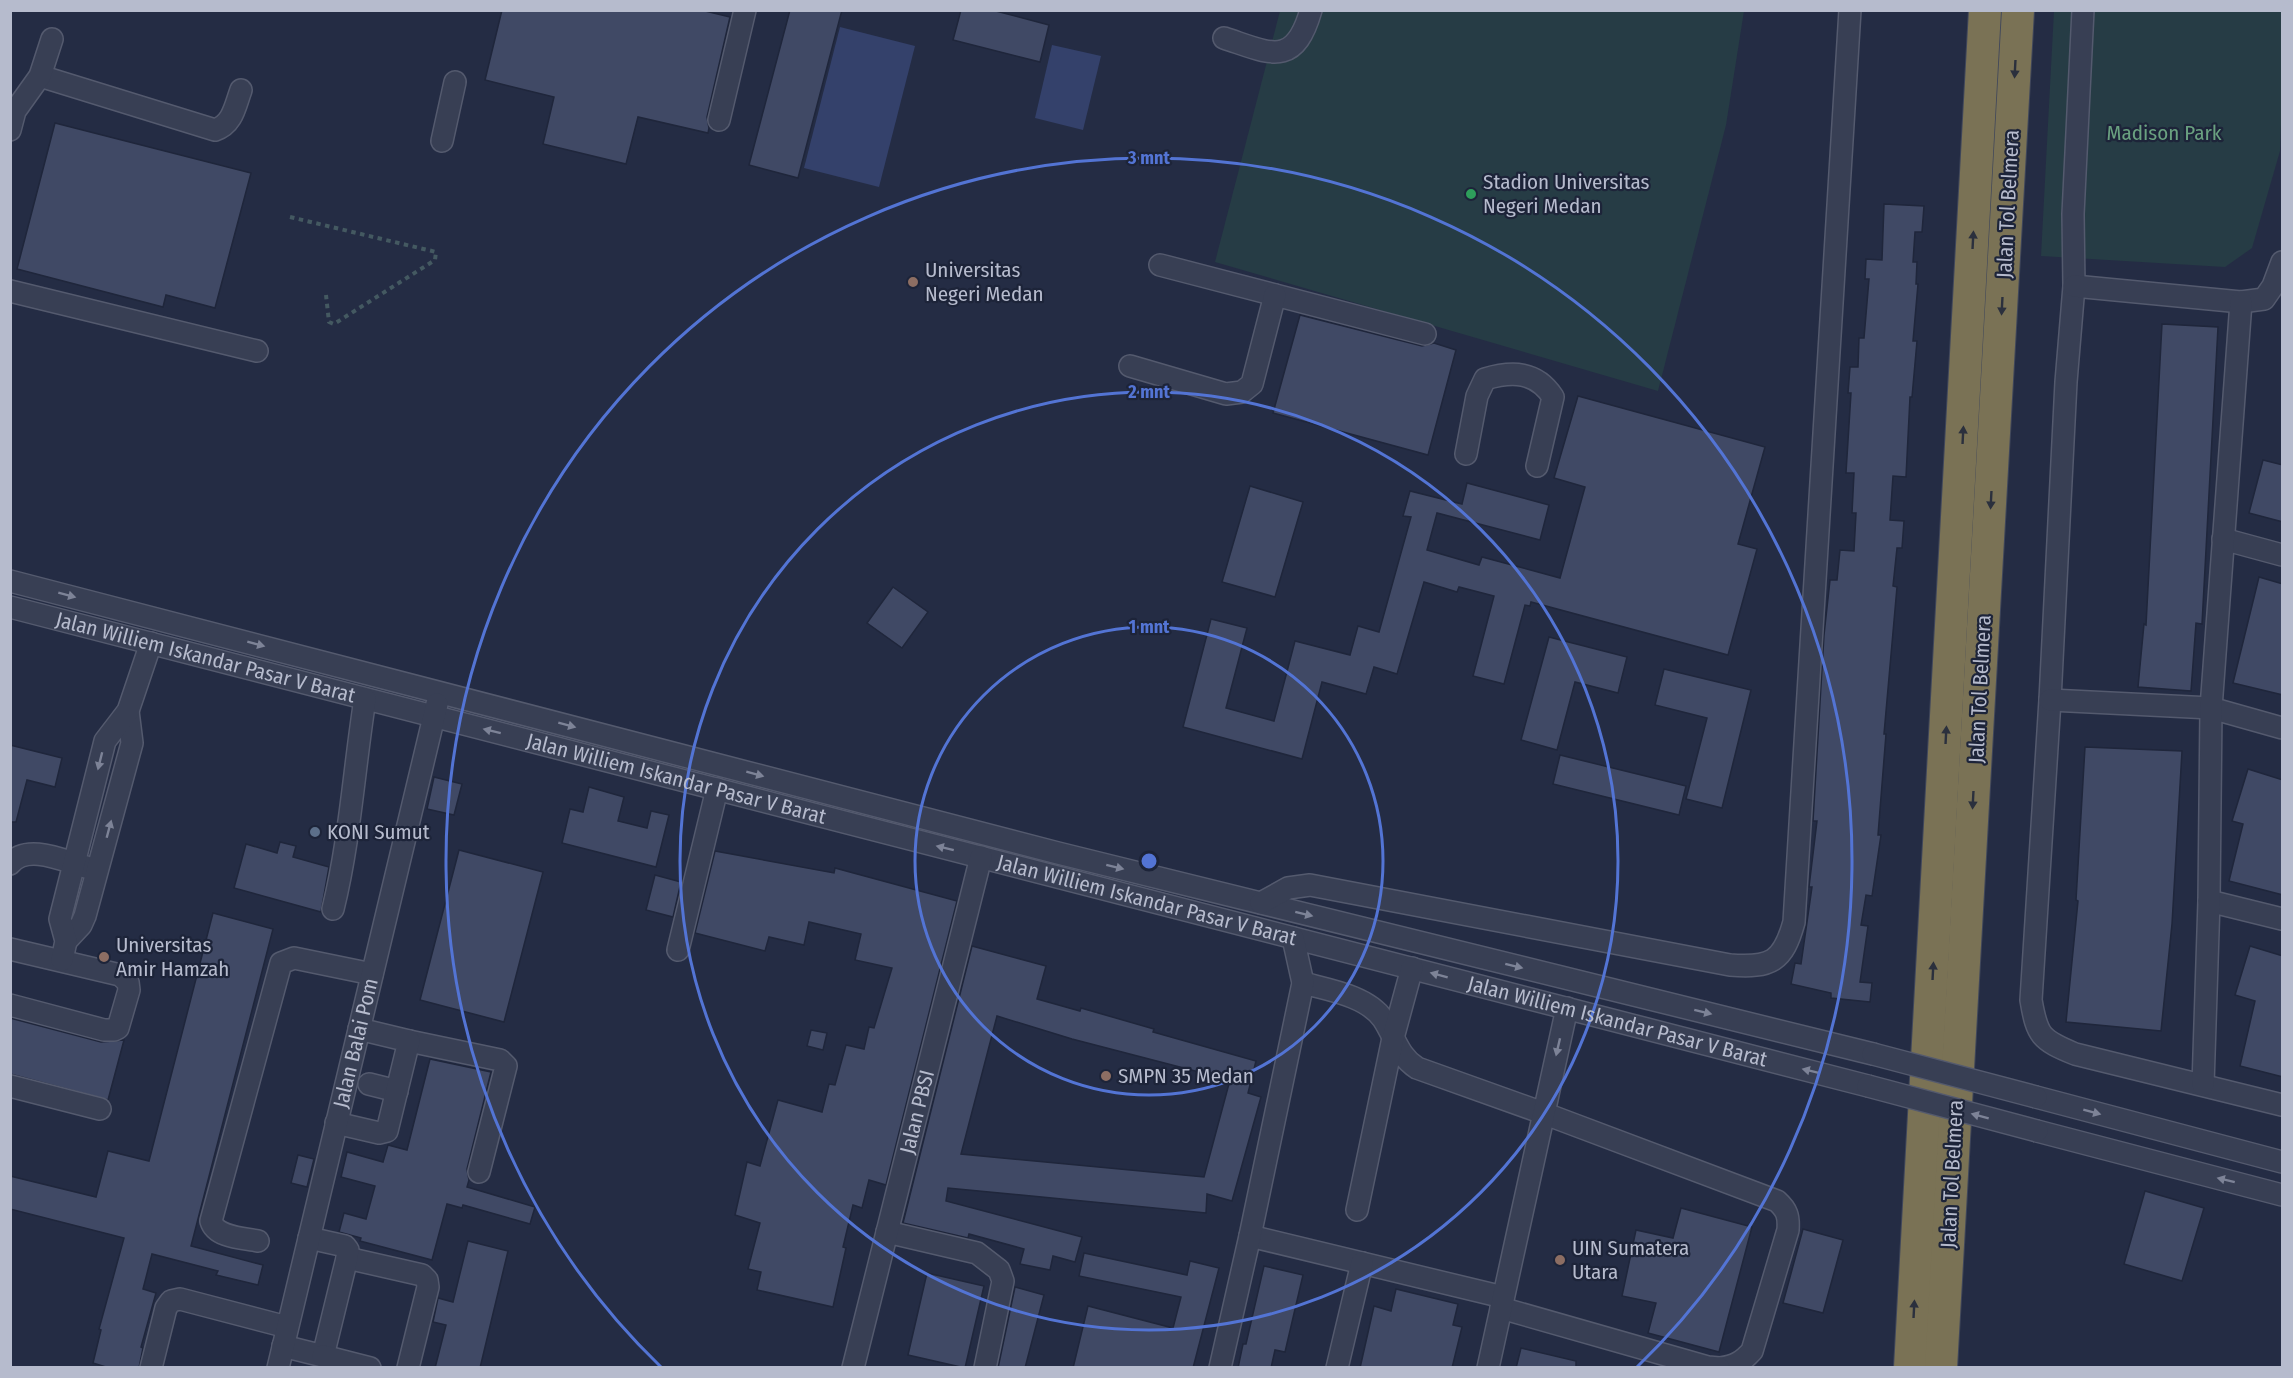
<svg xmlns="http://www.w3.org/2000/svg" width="2293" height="1378" font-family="'Fira Sans Condensed',sans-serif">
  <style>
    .green { fill: #263c45 }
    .water { fill: #34416b }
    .building { fill: #404965; stroke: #1f263b; stroke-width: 1.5; fill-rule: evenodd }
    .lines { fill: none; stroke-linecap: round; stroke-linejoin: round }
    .minor-casing { stroke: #545a6e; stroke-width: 24 }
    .highway-casing { stroke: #40475b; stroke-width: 34 }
    .path { stroke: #445961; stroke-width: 4; stroke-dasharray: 4.5 4.5; stroke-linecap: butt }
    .minor { stroke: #383f54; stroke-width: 21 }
    .highway { stroke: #7a7255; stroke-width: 32 }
    .minor-bridge-casing { stroke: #545a6e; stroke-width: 24; stroke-linecap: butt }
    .minor-bridge { stroke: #383f54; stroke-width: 21 }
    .oneway { fill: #2b303d }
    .oneway2 { fill: #7d8397 }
    .ring { fill: none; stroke: #5374d4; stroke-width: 3 }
    .leisure-dot { fill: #2e9e5b; stroke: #1d2439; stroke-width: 2 }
    .education-dot { fill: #8d6e63; stroke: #1d2439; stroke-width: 2 }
    .service-dot { fill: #5c6f8a; stroke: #1d2439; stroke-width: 2 }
    .labels { text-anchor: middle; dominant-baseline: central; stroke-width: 4.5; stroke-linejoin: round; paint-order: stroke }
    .park-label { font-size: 21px; fill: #6aa180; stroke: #1d2439 }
    .poi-label { font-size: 21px; fill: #b6bbcd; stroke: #1d2439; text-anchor: start }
    .street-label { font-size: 21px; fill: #b6bbcd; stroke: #1d2439 }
    .centre { fill: #5374d4; stroke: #1d2439; stroke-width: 3 }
    .ring-label { font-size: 18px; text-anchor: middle; font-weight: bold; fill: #5374d4; stroke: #1d2439; stroke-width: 4.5; stroke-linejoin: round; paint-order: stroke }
  </style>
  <rect width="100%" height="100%" fill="#242c44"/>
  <g class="green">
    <polygon points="1280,11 1744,11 1726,125 1658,391 1215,262"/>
    <polygon points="2054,11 2282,11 2282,98 2280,151 2252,248 2225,267 2041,256"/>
  </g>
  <g class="water">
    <polygon points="840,27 915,46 879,187 804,168"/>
    <polygon points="1052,45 1101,56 1083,130 1035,118"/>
  </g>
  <g class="building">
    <polygon points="502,10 701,10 730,17 707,117 709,128 708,133 638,117 626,164 543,144 554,97 485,80"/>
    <polygon points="790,10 842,10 798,178 749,165"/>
    <polygon points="961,10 992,10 1049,25 1040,62 953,40"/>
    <polygon points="55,123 251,173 215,308 166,295 163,307 17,269"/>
    <polygon points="1884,204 1924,206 1922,232 1915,232 1913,262 1917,262 1916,284 1918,284 1913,341 1917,341 1912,397 1910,397 1906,477 1893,476 1890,520 1904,521 1902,548 1897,548 1893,586 1897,587 1884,734 1886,734 1878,835 1881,835 1872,896 1866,895 1861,925 1868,926 1860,982 1872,983 1870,1002 1831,998 1831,993 1791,984 1795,963 1801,964 1812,887 1809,887 1817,821 1813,821 1824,635 1830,580 1837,580 1840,550 1854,551 1856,513 1852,513 1854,473 1846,473 1851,393 1848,393 1850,367 1858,367 1859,338 1864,338 1869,279 1865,279 1866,259 1882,260"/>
    <polygon points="1300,315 1422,346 1434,343 1456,350 1428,455 1273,413"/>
    <polygon points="2162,324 2218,327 2202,624 2196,623 2191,691 2138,687 2144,624 2146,625"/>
    <polygon points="1578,396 1765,447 1738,544 1757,549 1728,655 1531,602 1530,606 1525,605 1504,684 1473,676 1494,596 1459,587 1457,592 1424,582 1397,674 1374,667 1366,694 1322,682 1302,759 1183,727 1211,619 1247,628 1226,708 1274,721 1295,641 1350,655 1358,626 1379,632 1411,517 1403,516 1410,491 1462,504 1467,483 1549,505 1540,540 1437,513 1427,550 1479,565 1482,557 1560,578 1585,487 1554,478"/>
    <polygon points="2263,460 2283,465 2283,522 2249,513"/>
    <polygon points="1250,486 1303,502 1275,597 1222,582"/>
    <polygon points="2259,577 2283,584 2283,695 2233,683"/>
    <polygon points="893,587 928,612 902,648 867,623"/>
    <polygon points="1549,637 1627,657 1618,693 1575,682 1557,750 1521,740"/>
    <polygon points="1664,669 1751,690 1722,808 1686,799 1707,718 1655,705"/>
    <polygon points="10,745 62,758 55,787 27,780 16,822 10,822"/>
    <polygon points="2085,747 2182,751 2172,924 2161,1031 2066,1022 2078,901 2076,900"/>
    <polygon points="1560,755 1686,786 1679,815 1553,784"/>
    <polygon points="2248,769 2283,780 2283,895 2229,881 2243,824 2232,821"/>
    <polygon points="434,777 462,784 454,815 427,809"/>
    <polygon points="589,787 624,797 618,821 647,828 651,811 669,815 656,867 562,843 570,809 583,812"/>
    <polygon points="280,842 296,846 293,857 329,867 321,912 234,888 246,844 277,853"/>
    <polygon points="459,850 543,872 504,1022 420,1000"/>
    <polygon points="715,851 834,873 835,868 957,901 886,1185 869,1180 862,1208 853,1205 843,1247 846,1248 833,1307 757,1290 761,1272 748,1269 760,1223 735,1215 747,1162 760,1166 778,1100 822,1112 829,1084 835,1085 846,1045 864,1049 869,1027 874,1028 892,968 855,960 861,934 809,922 804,945 769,937 765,951 695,933"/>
    <polygon points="655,875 681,882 673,917 646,910"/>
    <polygon points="213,913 273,929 191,1246 263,1265 258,1285 216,1275 218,1271 152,1254 143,1289 156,1293 141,1347 143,1348 139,1368 109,1368 93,1363 101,1330 99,1329 124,1238 10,1209 10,1176 96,1197 108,1151 149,1161"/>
    <path d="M972,946L1046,966L1037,999L1080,1011L1081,1008L1154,1029L1153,1032L1256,1061L1248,1093L1261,1097L1232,1201L1207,1194L1206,1213L948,1188L946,1201L1082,1237L1075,1262L1053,1256L1050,1270L1020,1264L1024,1249L969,1234L968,1238L903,1223ZM997,1016L1072,1039L1230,1080L1204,1177L961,1154Z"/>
    <polygon points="2250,946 2283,956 2283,1077 2240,1066 2255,1001 2235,995"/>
    <polygon points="10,1018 101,1042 124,1040 108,1100 10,1074"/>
    <polygon points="811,1030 827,1033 823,1050 807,1046"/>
    <polygon points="430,1059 491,1072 467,1169 469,1180 467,1187 535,1207 530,1224 463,1205 462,1208 447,1204 432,1260 360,1241 361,1238 339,1232 344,1213 366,1219 375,1186 341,1177 347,1152 383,1162 388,1145 407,1150"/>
    <polygon points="298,1155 314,1159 307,1187 291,1183"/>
    <polygon points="2145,1191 2204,1208 2182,1281 2124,1264"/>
    <polygon points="1681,1208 1752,1227 1719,1352 1648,1333 1656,1303 1622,1296 1636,1230 1673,1238"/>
    <polygon points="1803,1229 1843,1240 1823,1313 1783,1303"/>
    <polygon points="468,1241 508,1251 480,1368 435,1368 446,1325 433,1322 438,1298 453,1302"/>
    <polygon points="1084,1253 1187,1275 1190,1261 1219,1268 1193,1368 1073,1368 1088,1306 1173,1328 1181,1297 1079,1276"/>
    <polygon points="1264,1266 1303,1275 1285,1352 1275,1350 1271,1368 1238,1368 1243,1344 1246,1344"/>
    <polygon points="927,1273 984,1286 965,1368 908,1355"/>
    <polygon points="1015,1287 1044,1295 1025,1368 998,1368"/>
    <polygon points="1396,1289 1458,1304 1453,1325 1462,1327 1452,1368 1360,1368 1374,1306 1391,1311"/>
    <polygon points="1521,1348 1576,1361 1576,1368 1516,1368"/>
  </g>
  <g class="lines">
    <defs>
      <g id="minor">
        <path d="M2083,10L2073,214L2074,286L2066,382L2050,700L2031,1000C2037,1036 2041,1040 2075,1054L2282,1105"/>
        <path d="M1224,38C1270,53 1294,69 1311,10"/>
        <path d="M40,76L215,130C233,124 235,106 241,90"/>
        <polyline points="719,120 745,10"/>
        <polyline points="10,130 15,111 40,76 52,39"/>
        <polyline points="442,141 455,82"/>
        <polyline points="1160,265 1425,334"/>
        <polyline points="2074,286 2241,302 2264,299 2273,286 2282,262"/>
        <polyline points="10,291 257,351"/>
        <polyline points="1130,366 1226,394 1242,392 1252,384 1275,295"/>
        <path d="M1466,454L1477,396L1485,379C1512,371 1536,371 1553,397L1537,466"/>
        <polyline points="2223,539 2282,555"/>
        <polyline points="10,581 1058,853 1873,1054"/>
        <path id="s1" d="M10,607L1868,1086"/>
        <polyline points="2050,700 2211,708 2282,728"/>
        <path d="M10,864C27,843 64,861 86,867"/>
        <polyline points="2209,901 2282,919"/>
        <path d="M1261,903L1288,888L1310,885L1730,965C1771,968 1783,962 1794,922L1850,10"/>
        <path d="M333,909C350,840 354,769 365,699"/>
        <polyline points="66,941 81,925 85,916 132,743 128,711"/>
        <polyline points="10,949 120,975 128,982 129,990 118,1028 114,1030 104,1030 10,1005"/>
        <polyline points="678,950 717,789"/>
        <polyline points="62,960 66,941 60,919 105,741 128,711 151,643"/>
        <path d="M1303,983C1329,990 1367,996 1383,1019C1395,1037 1398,1056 1417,1068L1543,1113L1777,1201C1787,1210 1789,1216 1788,1230L1752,1351C1742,1362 1735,1366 1721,1368"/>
        <polyline points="409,1041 500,1060 506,1066 479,1172"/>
        <polyline points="369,1084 397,1091"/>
        <polyline points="2203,1085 2209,901 2211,708 2241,302"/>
        <polyline points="10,1086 100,1109"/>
        <polyline points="2036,1097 2282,1162"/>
        <polyline points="336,1123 379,1133 387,1131 409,1041 359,1029"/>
        <polyline points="2037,1131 2282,1195"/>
        <polyline points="1357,1210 1393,1038 1412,968"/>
        <polyline points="887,1232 977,1253 999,1270 1003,1281 985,1368"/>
        <polyline points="1250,1236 1503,1297"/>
        <path d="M258,1241C244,1238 216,1238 211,1221L281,963L294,958L372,974"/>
        <polyline points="347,1258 422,1275 427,1280 428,1287 408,1368"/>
        <polyline points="1501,1308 1708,1367 1719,1368"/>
        <polyline points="283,1346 323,1356 347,1258 348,1250 345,1246 309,1238"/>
        <polyline points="323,1356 370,1368"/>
        <polyline points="151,1368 166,1308 171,1301 180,1299 287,1327"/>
        <path id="s2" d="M278,1368L437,704"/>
        <path id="s3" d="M853,1368L981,857"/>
        <polyline points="1220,1368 1250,1236 1303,983 1293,938"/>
        <polyline points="1337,1368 1362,1263"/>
        <polyline points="1488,1368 1567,1008"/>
      </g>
      <g id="highway">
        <polyline points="1910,1368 1985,10"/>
        <polyline points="1941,1368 2018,10"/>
      </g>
    </defs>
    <use href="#minor" class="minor-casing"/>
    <use href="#highway" class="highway-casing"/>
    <polyline class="path" points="290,217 436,252 435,260 334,324 329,322 326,295"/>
    <use href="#minor" class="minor"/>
    <use href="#highway" class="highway"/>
    <defs>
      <g id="minor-bridge">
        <polyline points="1873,1054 2036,1097"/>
        <polyline points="1868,1086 2037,1131"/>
      </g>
    </defs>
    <use href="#minor-bridge" class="minor-bridge-casing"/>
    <use href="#minor-bridge" class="minor-bridge"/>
  </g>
  <defs><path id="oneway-solid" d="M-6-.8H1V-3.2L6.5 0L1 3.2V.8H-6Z" transform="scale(1.5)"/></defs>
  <g class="oneway">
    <use href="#oneway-solid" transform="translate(2015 69) rotate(93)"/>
    <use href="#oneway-solid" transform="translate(1973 240) rotate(-87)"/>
    <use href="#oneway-solid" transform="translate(2002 306) rotate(93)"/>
    <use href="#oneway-solid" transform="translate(1963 435) rotate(-87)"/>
    <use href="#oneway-solid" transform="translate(1991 500) rotate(93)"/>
    <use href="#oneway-solid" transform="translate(1946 735) rotate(-87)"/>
    <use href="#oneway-solid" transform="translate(1973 800) rotate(93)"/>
    <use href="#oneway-solid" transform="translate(1933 971) rotate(-87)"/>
    <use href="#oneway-solid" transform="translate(1914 1309) rotate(-87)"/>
  </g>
  <g class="oneway2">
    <use href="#oneway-solid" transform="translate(67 595) rotate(15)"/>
    <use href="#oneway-solid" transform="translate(256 644) rotate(15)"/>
    <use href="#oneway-solid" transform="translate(567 725) rotate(15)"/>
    <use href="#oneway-solid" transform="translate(492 731) rotate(-166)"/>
    <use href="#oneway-solid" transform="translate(100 761) rotate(104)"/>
    <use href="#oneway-solid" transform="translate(755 774) rotate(15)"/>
    <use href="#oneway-solid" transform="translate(109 829) rotate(-75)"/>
    <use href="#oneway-solid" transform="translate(945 848) rotate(-166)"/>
    <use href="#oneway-solid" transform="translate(1115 867) rotate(14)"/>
    <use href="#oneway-solid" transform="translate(1304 914) rotate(14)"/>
    <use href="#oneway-solid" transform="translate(1514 966) rotate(14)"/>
    <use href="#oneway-solid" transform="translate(1439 975) rotate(-165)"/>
    <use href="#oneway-solid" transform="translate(1703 1012) rotate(14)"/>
    <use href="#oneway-solid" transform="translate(1558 1047) rotate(103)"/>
    <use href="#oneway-solid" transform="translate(1811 1071) rotate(-166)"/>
    <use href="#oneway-solid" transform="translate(2092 1112) rotate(15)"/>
    <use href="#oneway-solid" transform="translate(1980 1116) rotate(-165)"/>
    <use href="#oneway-solid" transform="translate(2226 1180) rotate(-166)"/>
  </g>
  <g class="ring">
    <circle cx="1149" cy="861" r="234"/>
    <circle cx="1149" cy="861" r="469"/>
    <path d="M661 1367A703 703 0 1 1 1637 1367"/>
  </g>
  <circle class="leisure-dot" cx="1471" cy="194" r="6"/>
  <g class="education-dot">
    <circle cx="913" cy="282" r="6"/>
    <circle cx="104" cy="957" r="6"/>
    <circle cx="1106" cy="1076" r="6"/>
    <circle cx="1560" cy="1260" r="6"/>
  </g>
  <circle class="service-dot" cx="315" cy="832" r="6"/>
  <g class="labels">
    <g class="park-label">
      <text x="2164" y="133">Madison Park</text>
    </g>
    <g class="poi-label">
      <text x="1483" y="182">Stadion Universitas<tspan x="1483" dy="24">Negeri Medan</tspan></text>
      <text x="925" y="270">Universitas<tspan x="925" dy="24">Negeri Medan</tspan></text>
      <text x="327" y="832">KONI Sumut</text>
      <text x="116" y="945">Universitas<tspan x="116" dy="24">Amir Hamzah</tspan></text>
      <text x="1118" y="1076">SMPN 35 Medan</text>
      <text x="1572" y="1248">UIN Sumatera<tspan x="1572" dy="24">Utara</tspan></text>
    </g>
    <g class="street-label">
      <text transform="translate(2008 204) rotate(-87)">Jalan Tol Belmera</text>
      <text stroke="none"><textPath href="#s1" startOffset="202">Jalan Williem Iskandar Pasar V Barat</textPath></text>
      <text transform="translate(1980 689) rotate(-87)">Jalan Tol Belmera</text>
      <text stroke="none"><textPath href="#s1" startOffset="688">Jalan Williem Iskandar Pasar V Barat</textPath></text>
      <text stroke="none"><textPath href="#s1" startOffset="1174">Jalan Williem Iskandar Pasar V Barat</textPath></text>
      <text stroke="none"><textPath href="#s1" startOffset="1660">Jalan Williem Iskandar Pasar V Barat</textPath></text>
      <text stroke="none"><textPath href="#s2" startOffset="334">Jalan Balai Pom</textPath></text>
      <text stroke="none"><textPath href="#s3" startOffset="264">Jalan PBSI</textPath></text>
      <text transform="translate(1952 1174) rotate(-87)">Jalan Tol Belmera</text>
    </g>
  </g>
  <circle cx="1149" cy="861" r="9" class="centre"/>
  <g class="ring-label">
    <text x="1149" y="164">3 mnt</text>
    <text x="1149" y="398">2 mnt</text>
    <text x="1149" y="633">1 mnt</text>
  </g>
  <rect width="2293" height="1378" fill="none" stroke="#b6bbcd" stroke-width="24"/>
</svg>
